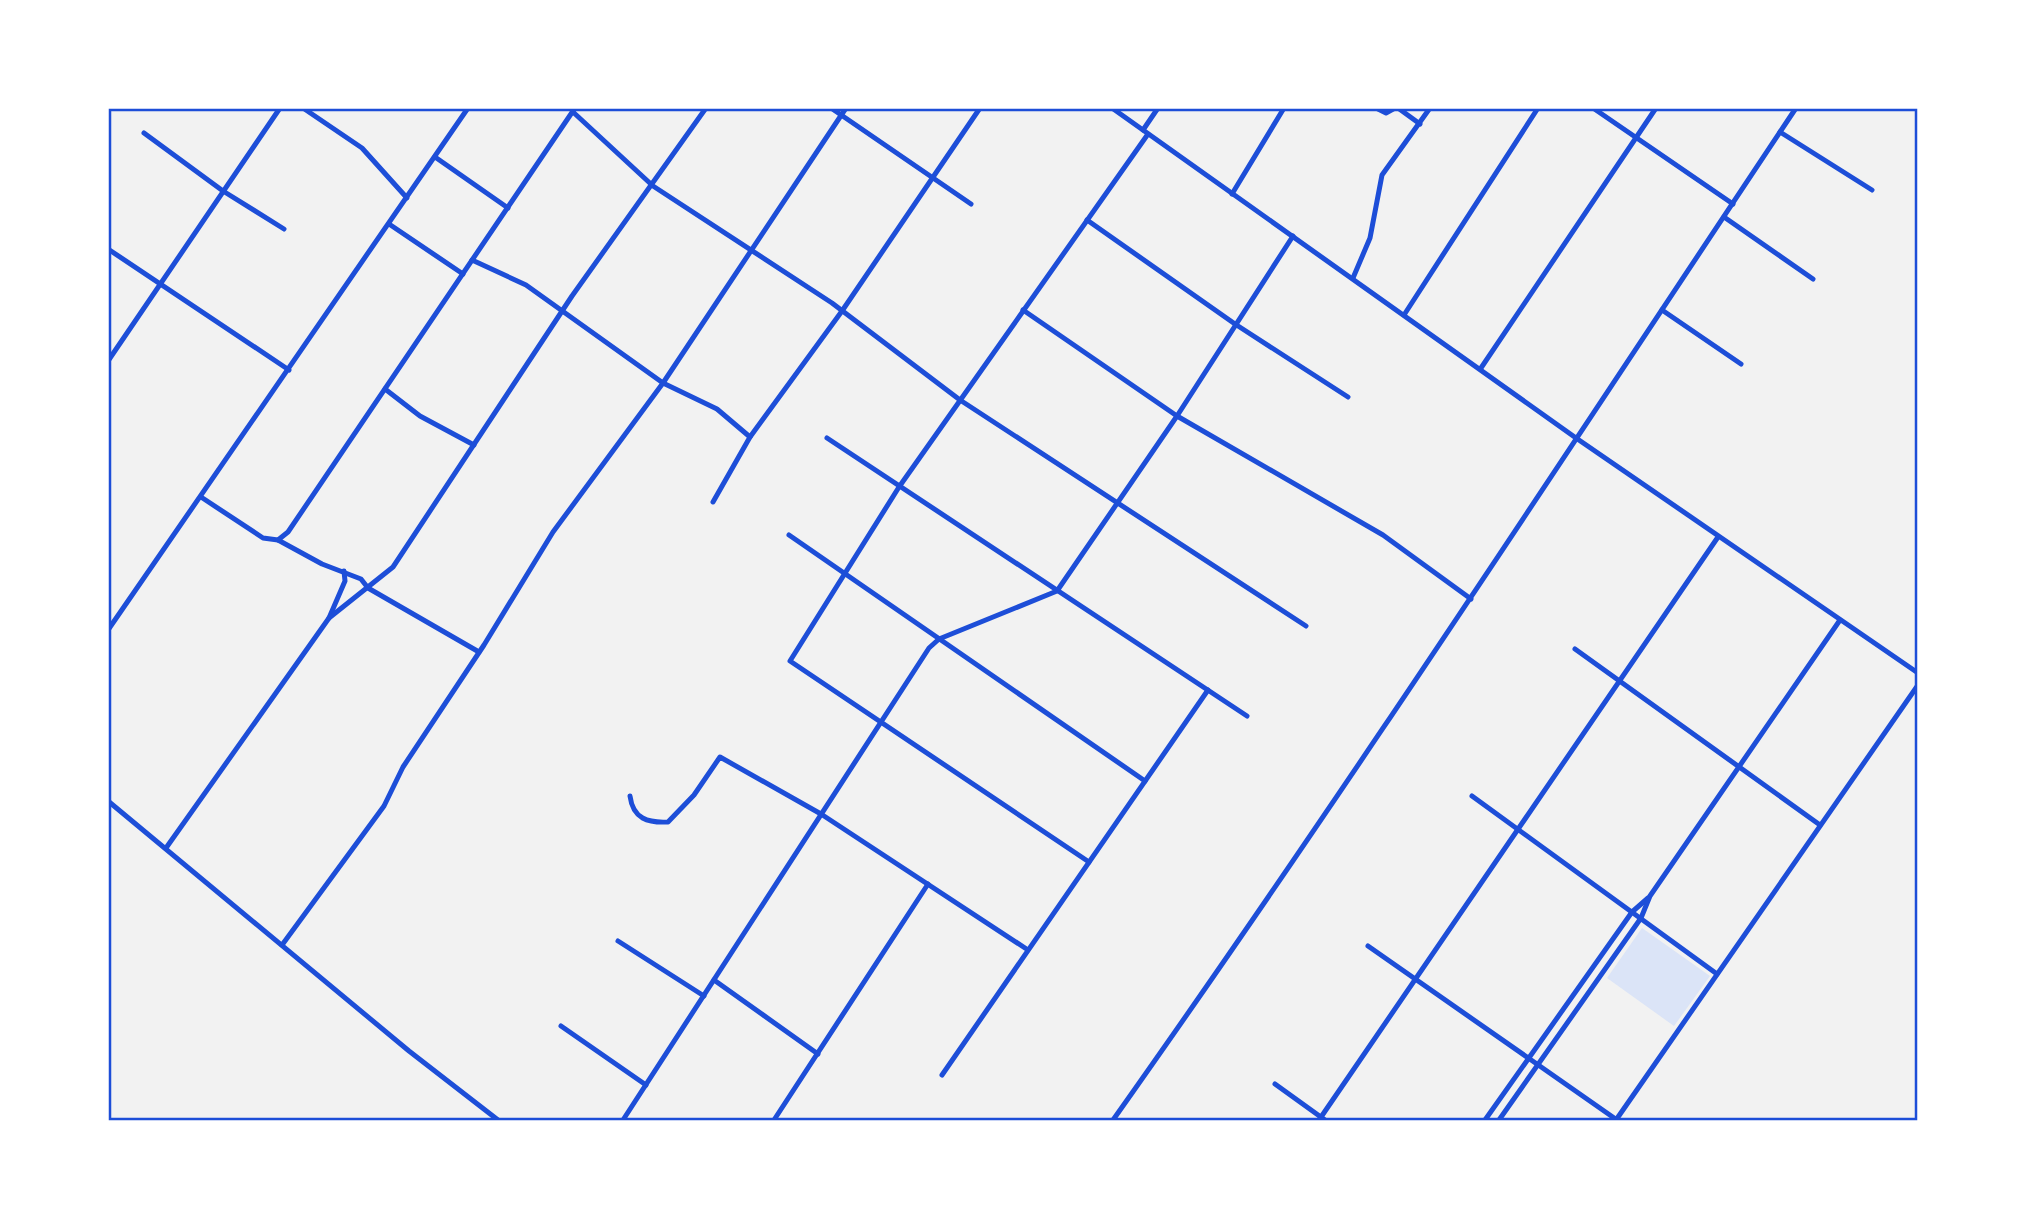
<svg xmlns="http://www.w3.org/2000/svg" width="2026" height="1229" font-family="'Sofia Sans Condensed',sans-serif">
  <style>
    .green { fill: #dbe4f7 }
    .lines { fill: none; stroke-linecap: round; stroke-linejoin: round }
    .minor { stroke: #1d4ed8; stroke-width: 5 }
    .neatline { fill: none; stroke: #1d4ed8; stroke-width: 2.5 }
  </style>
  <rect width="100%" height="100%" fill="#f2f2f2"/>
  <polygon class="green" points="1642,928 1710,976 1674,1026 1607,978"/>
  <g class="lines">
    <g class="minor">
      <polyline points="303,108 362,148 407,198"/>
      <polyline points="831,108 971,204"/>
      <polyline points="1112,108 1576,438 1918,673"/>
      <polyline points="1376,108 1386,113 1395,108"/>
      <polyline points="1398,108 1420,124"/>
      <polyline points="1593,108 1733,204"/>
      <polyline points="573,112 653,186 832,303 960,400 1306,626"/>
      <polyline points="1143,130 1158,108"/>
      <polyline points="1780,132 1872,190"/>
      <polyline points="144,133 223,191 284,229"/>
      <polyline points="435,157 508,208"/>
      <polyline points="1232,194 1284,108"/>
      <polyline points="1724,217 1813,279"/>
      <polyline points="1087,220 1235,324 1348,397"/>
      <polyline points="389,224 463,274"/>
      <polyline points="108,249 289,370"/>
      <polyline points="472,260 526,285 663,383 717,409 750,437"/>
      <polyline points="1353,278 1370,238 1382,175 1430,108"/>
      <polyline points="1023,310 1177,416 1383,535 1471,599"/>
      <polyline points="1662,310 1741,364"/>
      <polyline points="1404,315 1538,108"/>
      <polyline points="108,361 280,108"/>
      <polyline points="1481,368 1656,108"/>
      <polyline points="385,389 420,416 474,445"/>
      <polyline points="827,438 1247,716"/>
      <polyline points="201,497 263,538 278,540 322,564 361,579 368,588 479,652"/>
      <polyline points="713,502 750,437 842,311 980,108"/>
      <polyline points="789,535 1145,781"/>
      <polyline points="278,540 288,532 575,108"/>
      <polyline points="329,618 345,581 344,571"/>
      <polyline points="108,630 468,108"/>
      <polyline points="1575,649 1820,825"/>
      <path d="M630,796C633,819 648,823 668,822L694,795L720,757L821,814L1028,950"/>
      <polyline points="1472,796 1717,974"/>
      <polyline points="108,801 409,1051 498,1120"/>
      <polyline points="166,848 329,618 393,567 572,296 706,108"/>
      <polyline points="1089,862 790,661 899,487 1148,134"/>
      <polyline points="618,941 704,996"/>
      <polyline points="282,945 384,806 403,767 484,645 553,532 663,383 846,108"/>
      <polyline points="1368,946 1617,1120"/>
      <polyline points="714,980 818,1054"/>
      <polyline points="561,1026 646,1085"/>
      <polyline points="942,1075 1208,690"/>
      <polyline points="1275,1084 1325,1120"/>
      <polyline points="623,1120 929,648 939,639 1057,591 1177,416 1293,236"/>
      <polyline points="774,1120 928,884"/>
      <path d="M1113,1120C1348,788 1570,447 1796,108"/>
      <polyline points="1319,1120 1718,537"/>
      <polyline points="1485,1120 1632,912 1648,898"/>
      <polyline points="1499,1120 1641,918 1650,896 1840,620"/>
      <polyline points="1616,1120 1918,685"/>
    </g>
  </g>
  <rect width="2026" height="1229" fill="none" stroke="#ffffff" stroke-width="220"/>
  <rect x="110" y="110" width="1806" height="1009" class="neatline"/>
</svg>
